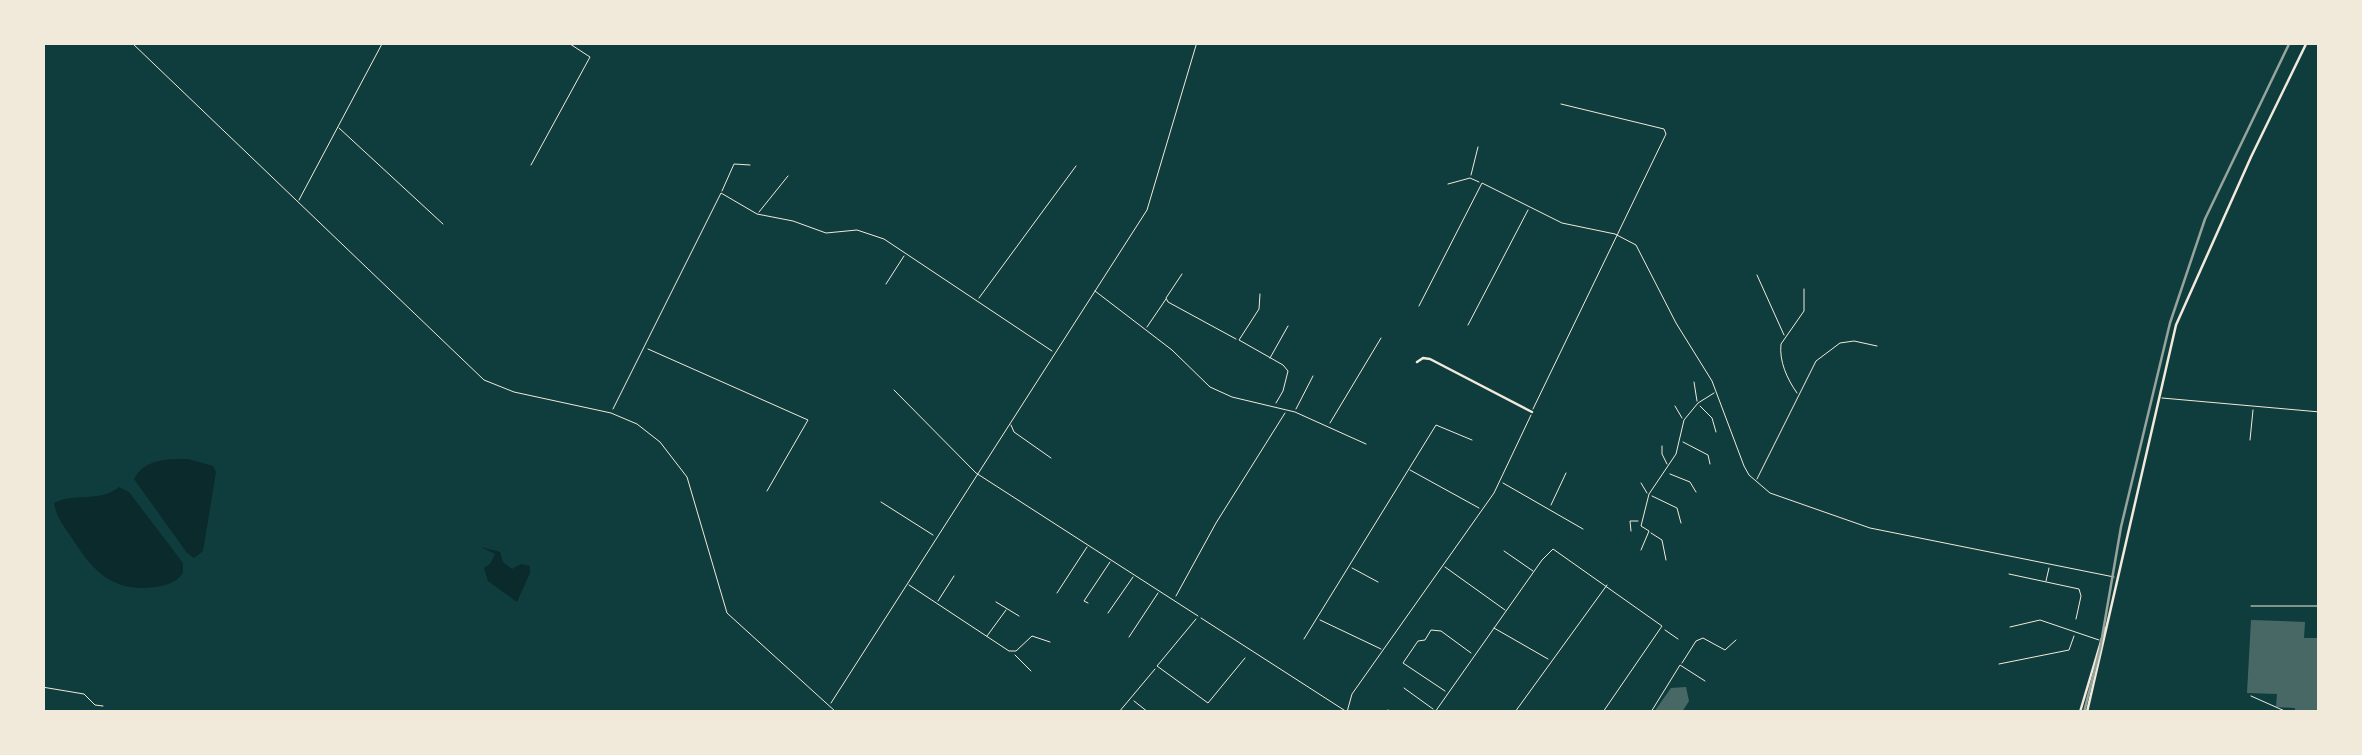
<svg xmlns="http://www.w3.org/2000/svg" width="2362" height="755" font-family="Overpass,sans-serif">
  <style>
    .water { fill: #0a2a2b }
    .building { fill: #486865 }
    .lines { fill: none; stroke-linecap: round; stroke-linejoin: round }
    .service { stroke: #f1e9da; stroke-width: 1 }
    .minor { stroke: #f1e9da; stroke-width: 1 }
    .tertiary { stroke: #f1e9da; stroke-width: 2.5 }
    .secondary { stroke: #f1e9da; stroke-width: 2.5 }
    .tram { stroke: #97a49c; stroke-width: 2.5 }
  </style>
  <rect width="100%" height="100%" fill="#0f3d3e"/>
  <g class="water">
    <path d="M188,459L213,466L216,472L203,551L194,558L187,553L134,479C144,459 167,459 188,459Z"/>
    <path d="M119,487L129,492L183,563V573C175,583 168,585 155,587C114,593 92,571 72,538C64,527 56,516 54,503C76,492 99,503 119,487Z"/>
    <polygon points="481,547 500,552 503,562 512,569 521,564 530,566 530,573 517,602 488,581 484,568 490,564 495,554"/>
  </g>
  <g class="building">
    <polygon points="2251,620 2305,622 2304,638 2320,638 2320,712 2295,712 2295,708 2276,707 2277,694 2247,693"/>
    <polygon points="1686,687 1689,701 1682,712 1654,712 1671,688"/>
  </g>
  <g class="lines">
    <polyline class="service" points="2251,696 2287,712"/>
    <g class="minor">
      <polyline points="131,42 484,380 514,392 611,413 637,424 660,442 687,477 727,613 836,712"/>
      <polyline points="339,128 443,224"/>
      <polyline points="531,165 590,57 567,42"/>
      <polyline points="1471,175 1478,147"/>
      <polyline points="1448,184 1470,178 1479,182"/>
      <polyline points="722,191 734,164 750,165"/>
      <polyline points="299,200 383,42"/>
      <polyline points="759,212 788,176"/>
      <polyline points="1182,274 1166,298 1168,302 1236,339"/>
      <polyline points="1757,275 1784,335"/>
      <polyline points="886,284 904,256"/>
      <polyline points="1095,291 1172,350 1210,387 1232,397 1295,412 1366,444"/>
      <polyline points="1260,294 1259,309 1239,340 1283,365 1288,371 1283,391 1276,403"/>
      <polyline points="979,298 1076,166"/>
      <polyline points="1419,306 1482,183 1562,223 1615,234 1636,245 1676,323 1712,381 1744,466 1749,475 1770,493 1870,528 2114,577"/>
      <polyline points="1468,325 1528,210"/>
      <polyline points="1147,327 1166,299"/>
      <polyline points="648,349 808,420 767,491"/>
      <polyline points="1270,358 1288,326"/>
      <polyline points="1694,382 1697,401"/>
      <polyline points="894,390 976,473 1198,616"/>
      <path d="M1797,393C1787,379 1779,361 1781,344L1804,311V289"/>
      <polyline points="2162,398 2320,412"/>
      <polyline points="1675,406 1682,418"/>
      <polyline points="1700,406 1712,418 1716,432"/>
      <polyline points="613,409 721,193 757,214 793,221 826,233 857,230 884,239 1052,351"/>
      <polyline points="1296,409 1313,376"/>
      <polyline points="1533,409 1666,134 1664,129 1561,104"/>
      <polyline points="1330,423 1381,338"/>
      <polyline points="1011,425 1014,432 1051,458"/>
      <polyline points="2250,440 2253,410"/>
      <polyline points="1683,442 1708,455 1710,464"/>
      <polyline points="1662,446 1662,454 1667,464"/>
      <polyline points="1410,470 1479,508"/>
      <polyline points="1670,474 1690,482 1696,492"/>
      <polyline points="1757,479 1816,361 1840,343 1854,341 1877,346"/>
      <polyline points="1503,483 1583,529"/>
      <polyline points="1641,483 1647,493"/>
      <polyline points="1652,496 1677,508 1681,523"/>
      <polyline points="881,502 933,535"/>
      <polyline points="1551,505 1566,473"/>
      <polyline points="1631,531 1630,521 1638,521"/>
      <polyline points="1651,533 1662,540 1666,560"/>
      <polyline points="2319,542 2320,541"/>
      <polyline points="1641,550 1649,531 1641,526 1649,494 1676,454 1684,420 1698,403 1714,393"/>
      <polyline points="1504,551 1533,571"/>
      <polyline points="1445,567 1505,610"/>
      <polyline points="1352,568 1378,582"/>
      <polyline points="2009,574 2079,589 2081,596 2076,619"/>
      <polyline points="2046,581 2049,568"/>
      <polyline points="909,585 1009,651 1016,651 1032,636 1050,642"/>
      <polyline points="1057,593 1087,547"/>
      <polyline points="1176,596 1216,523 1285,413"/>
      <polyline points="938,601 954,576"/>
      <polyline points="996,602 1019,616"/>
      <polyline points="1088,603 1084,601 1110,562"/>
      <polyline points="2251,606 2320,606"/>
      <polyline points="1108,613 1133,577"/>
      <polyline points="1201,618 1347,712"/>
      <polyline points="1196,619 1157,666 1208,703 1245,658"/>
      <polyline points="1320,620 1381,649"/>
      <polyline points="2010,627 2040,620 2099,640"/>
      <polyline points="1494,628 1548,659"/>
      <polyline points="1665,630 1678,639"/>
      <polyline points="987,636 1006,610"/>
      <polyline points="1129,637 1158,593"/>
      <polyline points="1304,639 1436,425 1472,440"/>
      <polyline points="1015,655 1031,671"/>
      <polyline points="1682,663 1696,641 1703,638 1725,650 1736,640"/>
      <polyline points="1999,664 2069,650 2074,636"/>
      <polyline points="42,687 84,694 95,705 103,706"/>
      <polyline points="1404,688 1433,709"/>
      <polyline points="1445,691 1403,663 1418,641 1425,640 1431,630 1441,631 1471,653"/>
      <polyline points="1134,701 1148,712"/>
      <polyline points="831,703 1147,210 1197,42"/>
      <polyline points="1388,710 1392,712"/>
      <polyline points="1119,712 1155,669"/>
      <polyline points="1347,712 1352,694 1494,493 1531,415"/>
      <polyline points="1435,712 1542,560 1553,549 1662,626 1603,712"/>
      <polyline points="1515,712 1607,585"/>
      <polyline points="1651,712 1680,665 1705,681"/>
    </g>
    <polyline class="tertiary" points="1417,362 1423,358 1430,359 1532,412"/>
    <g class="secondary">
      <polyline points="2080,712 2105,628"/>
      <polyline points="2087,712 2176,325 2251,157 2307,42"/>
    </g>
    <polyline class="tram" points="2084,712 2100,649 2121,527 2170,323 2205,219 2290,42"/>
  </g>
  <rect width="2362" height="755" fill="none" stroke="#f1e9da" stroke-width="90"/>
</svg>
